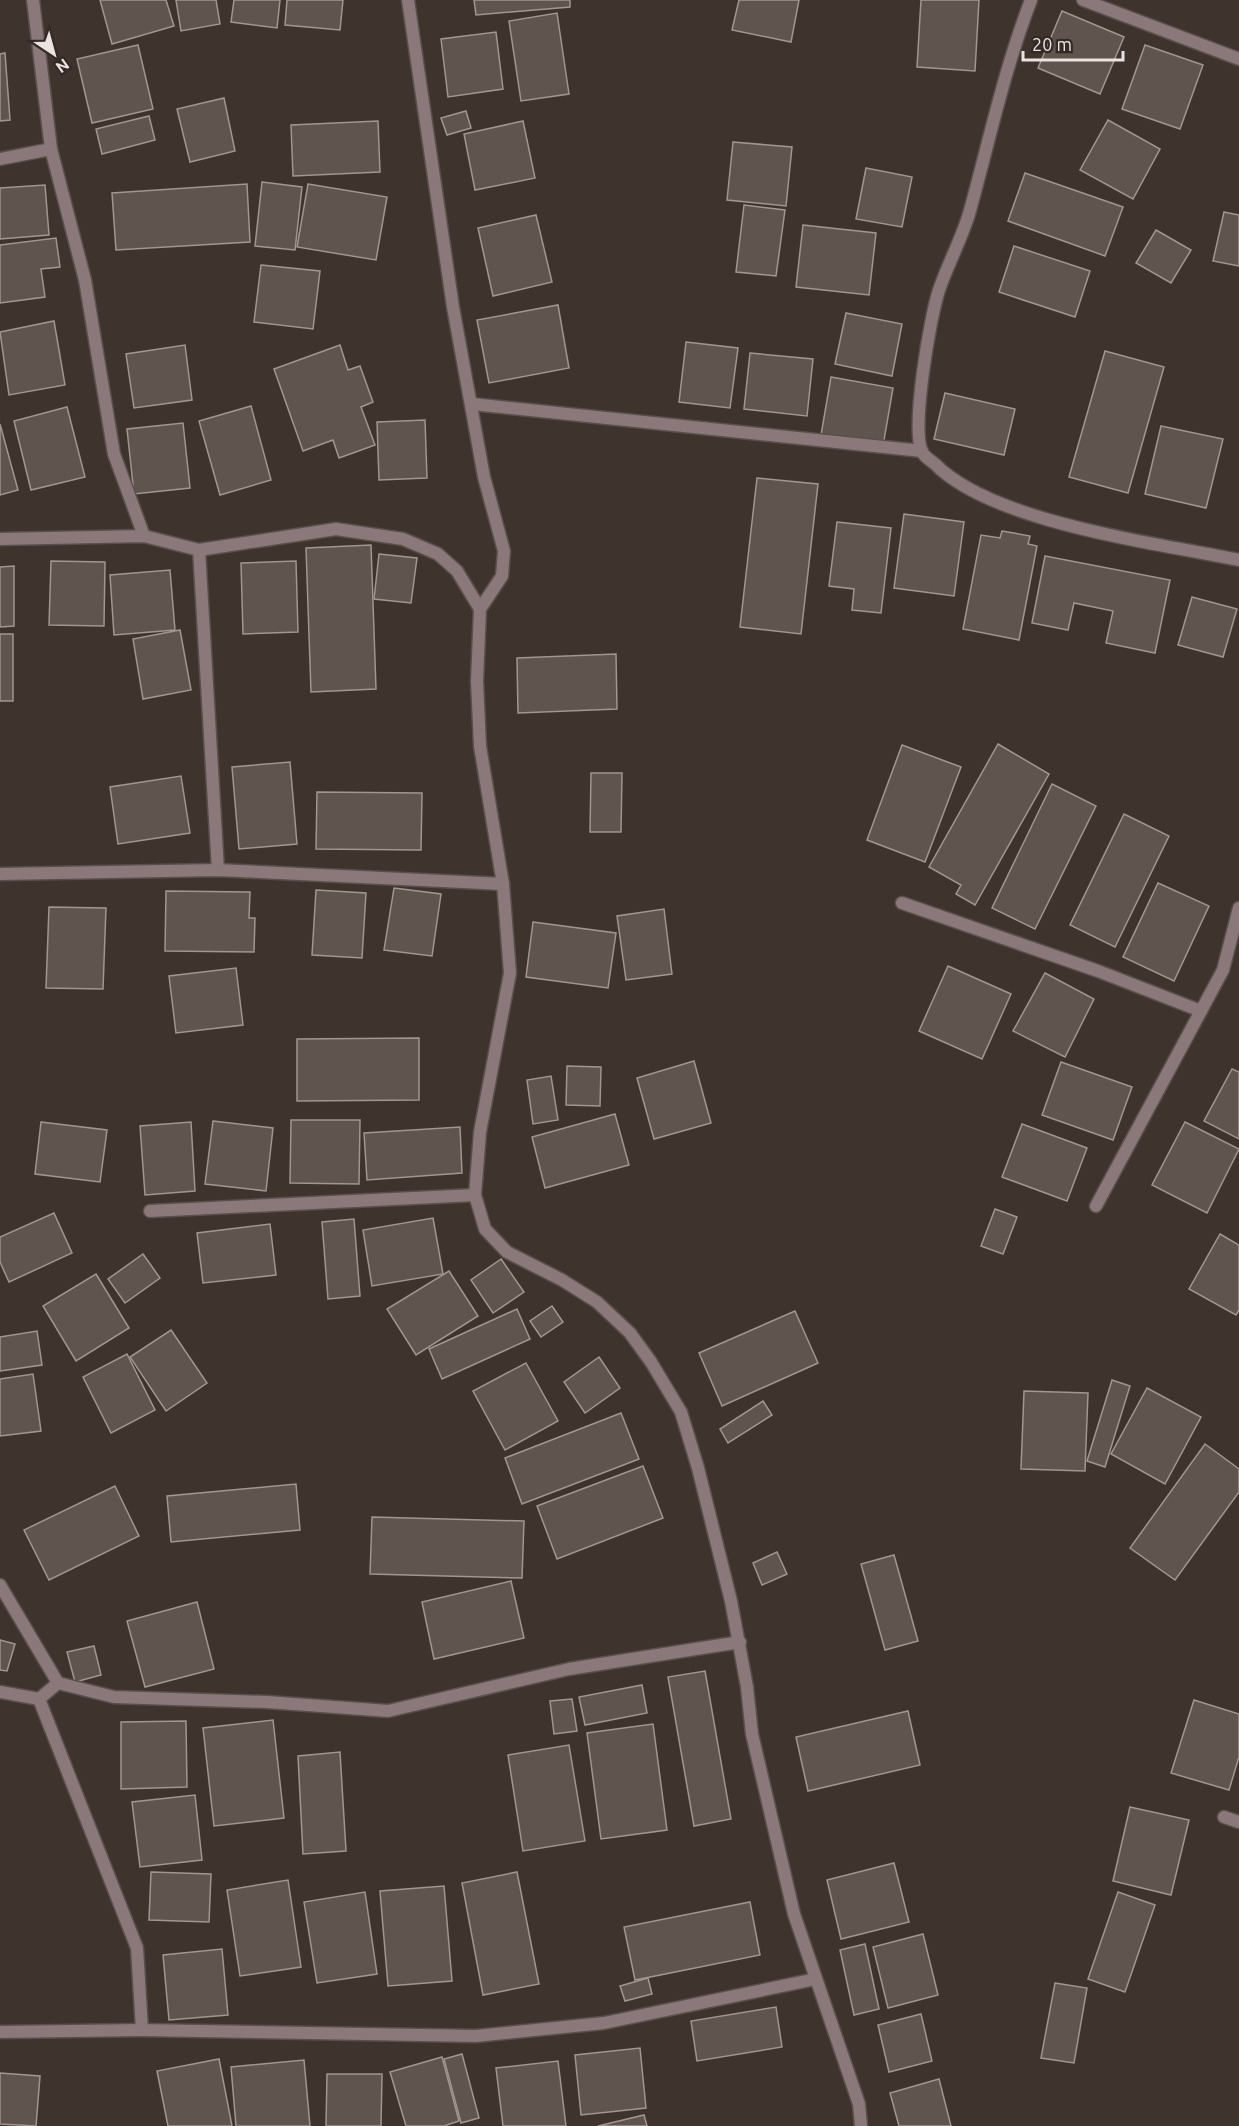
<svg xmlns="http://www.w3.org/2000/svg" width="1239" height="2126" font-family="Ubuntu,sans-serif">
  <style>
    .building { fill: #60544f; stroke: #a3958f; stroke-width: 1.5 }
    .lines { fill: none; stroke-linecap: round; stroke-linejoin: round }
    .minor-casing { stroke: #5a4f4a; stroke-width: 15 }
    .minor { stroke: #8a787b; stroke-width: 12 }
  </style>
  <rect width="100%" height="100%" fill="#3f332e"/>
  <g class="building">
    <polygon points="100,0 166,0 174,26 112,44"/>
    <polygon points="176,0 216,0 220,24 181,31"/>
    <polygon points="234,0 280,0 277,28 231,22"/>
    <polygon points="287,0 343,0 340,30 285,25"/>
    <polygon points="474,0 570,0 570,7 476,15"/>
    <polygon points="739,0 799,0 791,42 732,30"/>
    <polygon points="921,0 979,0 975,71 917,67"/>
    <polygon points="1062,11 1124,37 1100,94 1038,68"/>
    <polygon points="557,13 569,94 521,101 509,21"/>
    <polygon points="496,32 503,89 448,97 441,39"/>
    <polygon points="138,45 153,109 92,123 77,59"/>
    <polygon points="1145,45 1203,65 1180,129 1122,109"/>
    <polygon points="5,53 10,120 0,121 0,54"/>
    <polygon points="224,98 235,151 190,162 177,109"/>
    <polygon points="466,111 471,128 447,135 441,118"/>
    <polygon points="149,116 155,140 102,154 96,129"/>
    <polygon points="1108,120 1160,149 1133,199 1080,170"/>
    <polygon points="378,121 380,172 293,176 291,125"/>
    <polygon points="523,121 535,178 475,190 464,134"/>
    <polygon points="733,142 792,147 786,206 727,200"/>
    <polygon points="866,168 912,177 902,227 856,219"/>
    <polygon points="1025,173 1123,207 1105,256 1008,221"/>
    <polygon points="262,182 302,187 295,250 255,246"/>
    <polygon points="247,184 250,242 116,250 112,193"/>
    <polygon points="308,184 387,197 376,260 297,247"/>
    <polygon points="45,185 49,235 0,239 0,188"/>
    <polygon points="744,205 785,210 776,276 736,272"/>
    <polygon points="1224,212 1239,215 1239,266 1213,261"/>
    <polygon points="536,215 552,282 493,296 478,228"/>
    <polygon points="803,225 876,233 869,295 796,287"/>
    <polygon points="1156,230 1191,250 1171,283 1136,263"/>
    <polygon points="56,238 60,267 41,269 45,297 0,303 0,245"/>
    <polygon points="1014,246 1090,271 1075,317 999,292"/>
    <polygon points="261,265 320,271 313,329 254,322"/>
    <polygon points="558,305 569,368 489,383 477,320"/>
    <polygon points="846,313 902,324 892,376 835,364"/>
    <polygon points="54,321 65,385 9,395 0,332"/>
    <polygon points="686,342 738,348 730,408 679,402"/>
    <polygon points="185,345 192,400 134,408 126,354"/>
    <polygon points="340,345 348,370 360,366 373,402 361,407 375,445 339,458 333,440 303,451 274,369"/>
    <polygon points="1105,351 1164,367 1128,493 1069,477"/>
    <polygon points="750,353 813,359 807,416 744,409"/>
    <polygon points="831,377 893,388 883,446 821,435"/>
    <polygon points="945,393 1015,409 1004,455 934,439"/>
    <polygon points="251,406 271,480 220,495 199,421"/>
    <polygon points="67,407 85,477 31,490 14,421"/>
    <polygon points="425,420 427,478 379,480 377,422"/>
    <polygon points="183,423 190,488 134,494 127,429"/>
    <polygon points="0,424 18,490 0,495"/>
    <polygon points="1161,426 1223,439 1206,508 1145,494"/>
    <polygon points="757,478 818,484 801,634 740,627"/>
    <polygon points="904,514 964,522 954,596 894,588"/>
    <polygon points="837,522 891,528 881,613 852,610 854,589 829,586"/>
    <polygon points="1002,531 1030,536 1028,544 1037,546 1019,640 963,629 981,535 1000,538"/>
    <polygon points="371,545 376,689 311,692 306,548"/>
    <polygon points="379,554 417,558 411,603 374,599"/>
    <polygon points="1045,556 1170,580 1155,653 1106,643 1113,611 1074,603 1068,630 1032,623"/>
    <polygon points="51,561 105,562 104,626 49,625"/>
    <polygon points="296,561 298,632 243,634 241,563"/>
    <polygon points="14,566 14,626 0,627 0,567"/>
    <polygon points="170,570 175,630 114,635 110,575"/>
    <polygon points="1192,597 1237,609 1223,657 1178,645"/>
    <polygon points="180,630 191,690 143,699 133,639"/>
    <rect x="0" y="634" width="13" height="67"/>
    <polygon points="616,654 617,709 518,713 517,658"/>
    <polygon points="998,744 1049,774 975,905 956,894 961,885 929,867"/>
    <polygon points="902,745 961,767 925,862 867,840"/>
    <polygon points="290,762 297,844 239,849 232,767"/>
    <polygon points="591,773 622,773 621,832 590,832"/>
    <polygon points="181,776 190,833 118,844 110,787"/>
    <polygon points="1052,784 1096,806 1035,929 992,908"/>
    <polygon points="317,792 422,793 421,850 316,849"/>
    <polygon points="1124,814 1169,836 1115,947 1070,925"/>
    <polygon points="1158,883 1209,906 1174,981 1123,957"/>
    <polygon points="394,888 441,894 432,956 384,950"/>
    <polygon points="316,890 366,893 362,958 312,955"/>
    <polygon points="166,891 250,892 249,918 255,918 254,952 165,951"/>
    <polygon points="49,907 106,908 103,989 46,988"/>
    <polygon points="664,909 672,974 626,980 617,916"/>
    <polygon points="533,922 616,933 608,988 526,977"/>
    <polygon points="948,966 1011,994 982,1059 919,1031"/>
    <polygon points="236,968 243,1025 176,1033 169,976"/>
    <polygon points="1045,973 1094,999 1065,1057 1013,1031"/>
    <polygon points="419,1038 419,1100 297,1101 297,1039"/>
    <polygon points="694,1061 711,1123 654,1139 637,1078"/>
    <polygon points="1061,1062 1132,1087 1113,1140 1042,1115"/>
    <polygon points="567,1066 601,1067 600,1106 566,1105"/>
    <polygon points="1232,1069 1239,1072 1239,1139 1204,1121"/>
    <polygon points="551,1076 558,1120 533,1124 527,1080"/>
    <polygon points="615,1114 629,1165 545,1188 532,1137"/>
    <polygon points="291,1120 360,1120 359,1184 290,1183"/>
    <polygon points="213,1121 273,1128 266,1191 205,1184"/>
    <polygon points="41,1122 107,1130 100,1182 35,1174"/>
    <polygon points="191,1122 195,1191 145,1195 140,1126"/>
    <polygon points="1185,1122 1239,1149 1207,1213 1152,1185"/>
    <polygon points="1022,1124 1087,1148 1067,1201 1002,1177"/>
    <polygon points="460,1127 462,1173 367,1180 364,1133"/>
    <polygon points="995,1209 1017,1217 1003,1254 981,1246"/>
    <polygon points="54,1213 72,1253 9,1282 0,1262 0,1237"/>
    <polygon points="433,1218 443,1274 372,1286 363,1230"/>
    <polygon points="354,1219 360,1296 328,1299 322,1222"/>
    <polygon points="270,1224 276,1275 203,1283 197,1233"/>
    <polygon points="1220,1234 1239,1245 1239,1310 1236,1315 1189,1289"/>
    <polygon points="143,1254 160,1278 125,1303 108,1279"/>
    <polygon points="501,1259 524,1292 493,1313 471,1280"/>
    <polygon points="449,1271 478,1316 416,1355 387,1309"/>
    <polygon points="96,1274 129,1328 76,1361 43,1306"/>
    <polygon points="552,1306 563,1322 541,1337 530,1321"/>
    <polygon points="517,1309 530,1339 442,1379 429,1349"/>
    <polygon points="795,1311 818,1363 722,1406 699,1353"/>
    <polygon points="171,1330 207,1383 166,1411 130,1357"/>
    <polygon points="37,1331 42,1365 0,1371 0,1337"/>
    <polygon points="127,1354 155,1410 111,1433 83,1377"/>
    <polygon points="599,1357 620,1388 585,1413 564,1382"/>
    <polygon points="526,1363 558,1421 505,1450 473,1391"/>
    <polygon points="33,1374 41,1431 0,1436 0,1379"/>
    <polygon points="1112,1380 1130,1386 1105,1467 1087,1461"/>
    <polygon points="1147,1388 1201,1417 1165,1484 1111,1454"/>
    <polygon points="1024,1391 1088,1393 1085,1471 1021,1469"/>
    <polygon points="763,1401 772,1415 728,1443 720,1429"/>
    <polygon points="621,1413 639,1459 522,1504 505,1458"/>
    <polygon points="1205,1444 1239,1469 1239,1492 1175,1580 1130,1548"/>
    <polygon points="643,1466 663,1518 557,1559 537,1506"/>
    <polygon points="296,1484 300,1530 171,1542 167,1496"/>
    <polygon points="115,1486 139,1536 49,1580 24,1530"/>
    <polygon points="372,1517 524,1521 522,1578 370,1574"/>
    <polygon points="777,1552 787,1574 762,1585 753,1563"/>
    <polygon points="894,1555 918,1641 885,1650 861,1564"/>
    <polygon points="511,1581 524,1638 434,1659 422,1602"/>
    <polygon points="197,1602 214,1669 145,1687 127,1621"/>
    <polygon points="0,1640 15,1644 7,1671 0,1670"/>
    <polygon points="94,1646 101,1675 75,1682 67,1652"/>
    <polygon points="705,1671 731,1819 694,1826 668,1677"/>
    <polygon points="642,1685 647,1713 585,1725 579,1697"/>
    <polygon points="572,1699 577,1731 554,1734 550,1701"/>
    <polygon points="1194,1700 1239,1714 1239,1757 1229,1790 1171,1773"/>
    <polygon points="908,1711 920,1765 808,1791 796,1737"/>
    <polygon points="273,1720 284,1818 214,1826 203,1728"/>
    <polygon points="186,1721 187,1787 121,1789 121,1722"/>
    <polygon points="653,1724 667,1830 601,1839 587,1733"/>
    <polygon points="569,1745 585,1841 523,1851 508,1755"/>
    <polygon points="340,1752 346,1851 303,1854 298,1756"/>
    <polygon points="195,1795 202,1860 140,1867 132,1802"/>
    <polygon points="1130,1807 1189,1820 1171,1895 1113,1881"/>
    <polygon points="894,1863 909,1922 841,1939 827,1880"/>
    <polygon points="151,1872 211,1874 209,1922 149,1920"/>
    <polygon points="517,1872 539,1984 483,1995 462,1883"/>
    <polygon points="288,1880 301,1967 240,1976 227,1890"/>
    <polygon points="444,1886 452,1981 388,1986 380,1891"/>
    <polygon points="365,1892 377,1974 317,1983 304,1902"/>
    <polygon points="1118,1892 1155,1905 1125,1992 1088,1979"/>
    <polygon points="750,1902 760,1955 635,1980 624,1927"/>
    <polygon points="923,1934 938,1995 888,2008 873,1947"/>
    <polygon points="865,1944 879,2009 854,2015 840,1950"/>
    <polygon points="222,1949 228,2015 169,2020 163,1955"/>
    <polygon points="648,1978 652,1994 625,2001 620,1986"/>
    <polygon points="1055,1983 1087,1988 1074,2063 1041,2058"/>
    <polygon points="776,2007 782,2047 697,2061 691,2021"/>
    <polygon points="921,2014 932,2061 889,2072 878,2025"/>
    <polygon points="640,2048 646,2108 581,2115 575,2055"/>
    <polygon points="462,2054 479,2118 461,2123 444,2059"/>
    <polygon points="442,2057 459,2121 444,2126 406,2126 390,2072"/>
    <polygon points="219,2059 232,2126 168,2126 157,2071"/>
    <polygon points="304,2060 310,2126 236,2126 231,2067"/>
    <polygon points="558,2061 566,2126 503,2126 496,2068"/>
    <polygon points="0,2073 40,2076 36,2126 0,2124"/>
    <polygon points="327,2074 382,2074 381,2126 326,2126"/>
    <polygon points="939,2079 951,2126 899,2126 890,2093"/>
    <polygon points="644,2115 647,2126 598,2126"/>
  </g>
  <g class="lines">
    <defs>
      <g id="minor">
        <polyline points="33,0 51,149 85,280 114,454 144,536"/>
        <polyline points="408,0 453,307 484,477 504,551 502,576 480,609 477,681 480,746 503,884 510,973 480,1132 475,1195 485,1229 507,1252 562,1280 597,1302 630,1333 651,1362 681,1412 698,1468 731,1601 747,1687 752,1734 794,1914 859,2104 861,2126"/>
        <path d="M1031,0C1004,70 989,142 969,214C961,240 948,264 939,290C930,317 911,428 922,452C924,456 931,461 935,464C993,523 1157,543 1239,560"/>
        <polyline points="1083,0 1239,59"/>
        <polyline points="0,159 51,149"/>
        <polyline points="472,404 922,451"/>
        <polyline points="0,539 144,536 199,550 336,529 403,539 438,554 457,571 480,609"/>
        <polyline points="199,550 218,870"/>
        <polyline points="0,874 218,870 503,884"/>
        <polyline points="902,903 1098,971 1201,1011"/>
        <polyline points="1096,1206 1223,970 1239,908"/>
        <polyline points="150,1211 475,1195"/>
        <polyline points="0,1585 58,1683 114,1697 267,1702 388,1711 569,1669 740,1642"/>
        <polyline points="58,1683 39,1699 137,1948 142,2030 476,2036 604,2023 816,1979"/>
        <polyline points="0,1692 39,1699"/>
        <polyline points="1224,1817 1239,1822"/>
        <polyline points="0,2032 142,2030"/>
      </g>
    </defs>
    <use href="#minor" class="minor-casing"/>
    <use href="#minor" class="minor"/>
  </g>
  <g transform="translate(54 54) rotate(144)" stroke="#342925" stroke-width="4.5" paint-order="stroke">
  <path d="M0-4.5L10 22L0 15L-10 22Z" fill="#eae3e0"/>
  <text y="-9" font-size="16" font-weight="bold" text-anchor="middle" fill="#eae3e0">N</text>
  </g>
  <path d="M1023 51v9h100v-9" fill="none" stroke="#eae3e0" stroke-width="3"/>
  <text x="1032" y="51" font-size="18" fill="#eae3e0" stroke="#342925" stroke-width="4.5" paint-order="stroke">20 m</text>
</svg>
